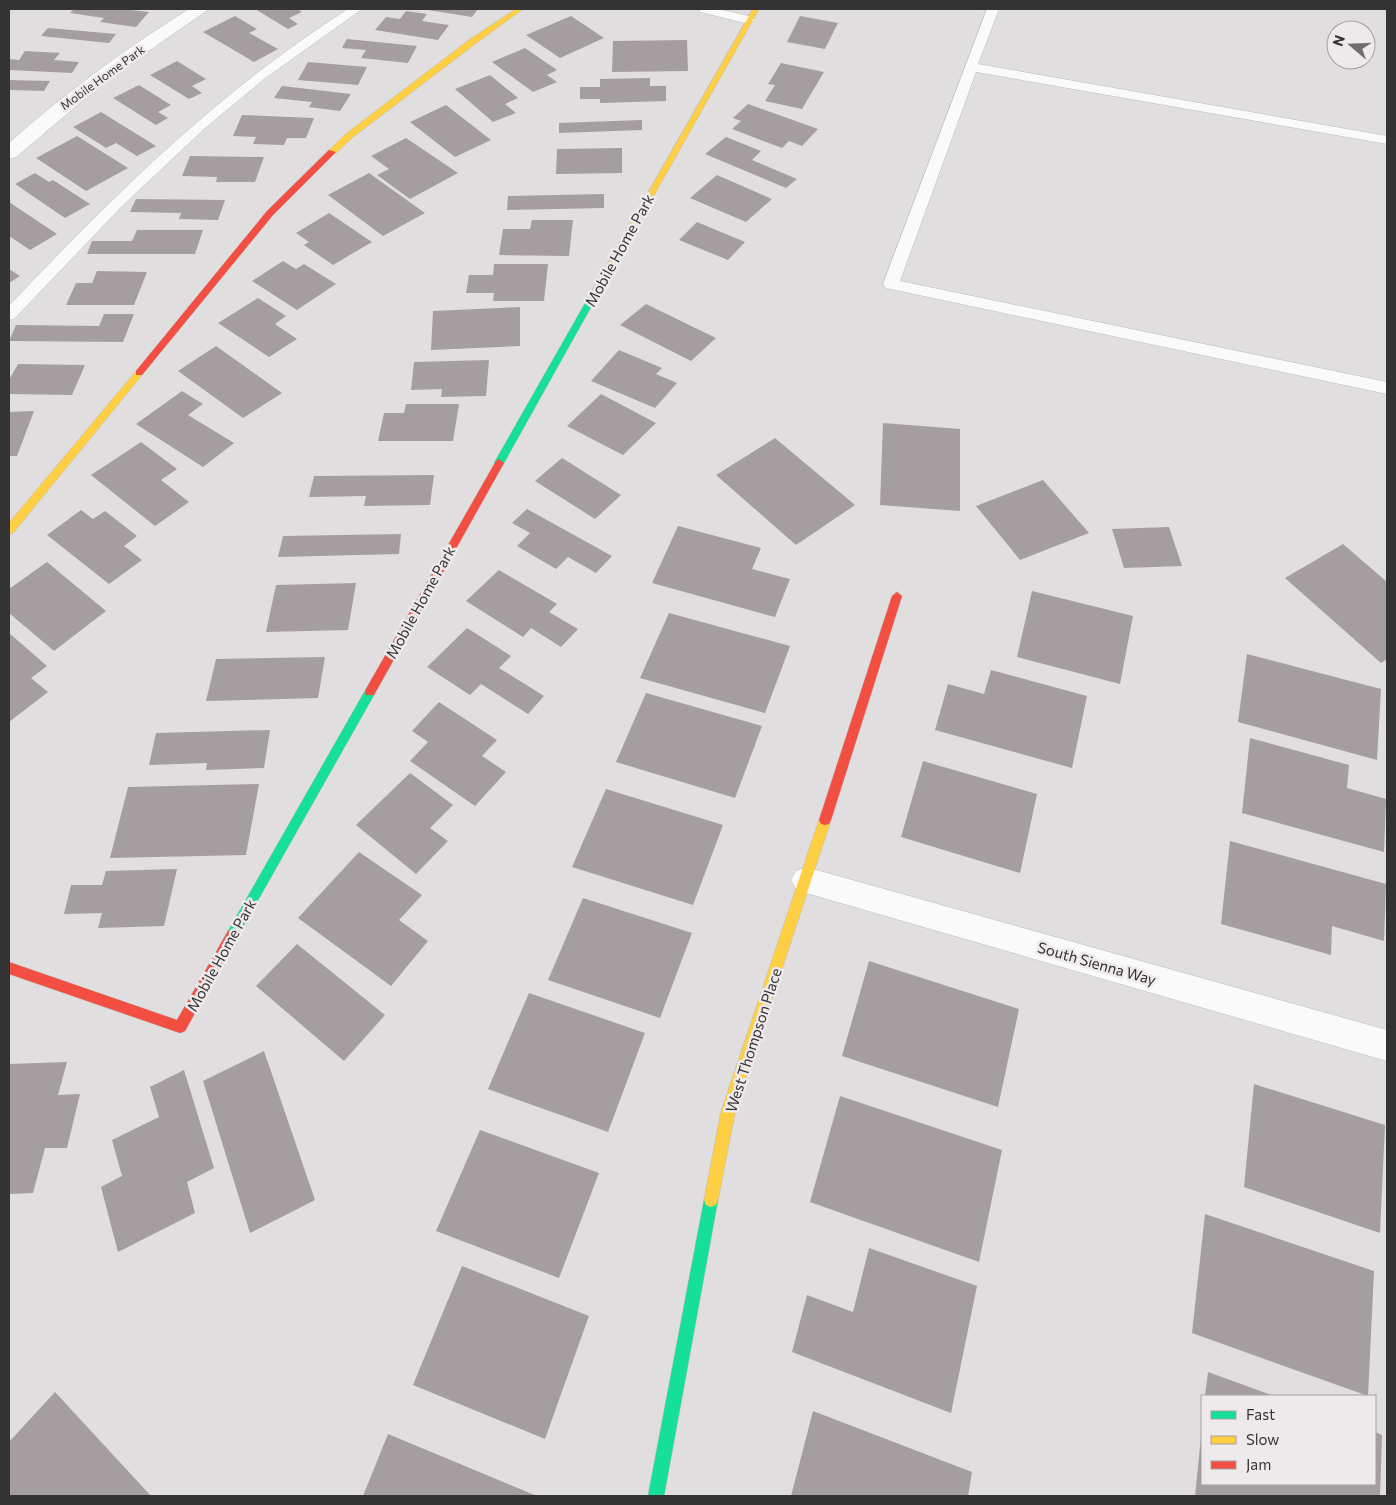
<svg xmlns="http://www.w3.org/2000/svg" width="1396" height="1505" font-family="Commissioner,sans-serif">
  <style>
    .building { fill: #a59ea0 }
    .lines { fill: none; stroke-linecap: round; stroke-linejoin: round }
    .lane-casing { stroke: #bebcbd; stroke-width: 1 }
    .street-casing { stroke: #bebcbd; stroke-width: 1 }
    .fast-casing { stroke: #bebcbd; stroke-width: 1 }
    .slow-casing { stroke: #bebcbd; stroke-width: 1 }
    .jam-casing { stroke: #bebcbd; stroke-width: 1 }
    .lane { fill: #fafafa; fill-rule: evenodd }
    .street { fill: #fafafa; fill-rule: evenodd }
    .fast { fill: #16e098; fill-rule: evenodd }
    .slow { fill: #ffcf43; fill-rule: evenodd }
    .jam { fill: #f24e42; fill-rule: evenodd }
    .labels { text-anchor: middle; dominant-baseline: central; stroke-width: 5; stroke-linejoin: round; paint-order: stroke }
    .far-street-label { font-size: 12px; fill: #343333; stroke: #eeeaeb }
    .street-label { font-size: 15px; fill: #343333; stroke: #eeeaeb }
  </style>
  <rect width="100%" height="100%" fill="#e0dedf"/>
  <g class="building">
    <polygon points="74,9 122,9 149,12 136,27 100,22 104,18 70,13"/>
    <polygon points="255,9 297,9 302,12 289,18 298,24 288,29"/>
    <polygon points="430,9 478,9 472,17 428,10"/>
    <polygon points="406,11 427,14 422,21 449,25 438,40 375,30 386,17 400,19"/>
    <polygon points="235,16 257,29 249,33 278,49 254,62 203,32"/>
    <polygon points="571,16 604,38 560,58 526,35"/>
    <polygon points="800,16 838,23 825,49 787,42"/>
    <polygon points="48,28 116,34 109,43 41,36"/>
    <polygon points="347,39 417,46 408,63 361,58 366,50 342,48"/>
    <polygon points="687,40 688,71 612,72 613,41"/>
    <polygon points="525,48 557,70 547,75 557,82 533,92 492,62"/>
    <polygon points="25,51 60,53 54,60 79,62 72,73 9,70 9,59 19,60"/>
    <polygon points="177,61 206,79 192,86 202,93 189,99 150,75"/>
    <polygon points="308,62 367,67 358,85 298,80"/>
    <polygon points="781,63 824,72 802,109 765,101 775,85 768,84"/>
    <polygon points="490,75 518,98 505,104 516,113 493,122 455,89"/>
    <polygon points="650,78 650,86 666,86 666,101 600,103 600,99 580,99 580,87 600,87 600,79"/>
    <polygon points="9,80 50,81 44,91 9,90"/>
    <polygon points="139,85 171,105 158,112 168,118 156,125 113,98"/>
    <polygon points="282,86 351,94 340,111 309,107 312,102 274,98"/>
    <polygon points="748,104 818,129 802,146 789,141 782,148 732,129 741,121 733,118"/>
    <polygon points="446,105 491,140 455,157 410,122"/>
    <polygon points="101,112 156,146 137,156 116,143 106,148 73,127"/>
    <polygon points="242,115 314,118 306,138 287,138 284,145 253,144 256,137 233,136"/>
    <polygon points="642,120 642,130 559,133 559,123"/>
    <polygon points="77,136 128,168 86,191 36,158"/>
    <polygon points="726,137 761,151 752,160 797,179 786,188 705,154"/>
    <polygon points="406,138 458,173 410,199 377,175 389,169 371,156"/>
    <polygon points="622,148 622,173 556,174 557,149"/>
    <polygon points="190,156 264,157 255,182 216,182 217,177 182,176"/>
    <polygon points="35,173 49,182 53,180 90,204 65,218 15,184"/>
    <polygon points="369,173 425,213 383,236 328,195"/>
    <polygon points="717,175 772,199 746,222 690,198"/>
    <polygon points="604,194 604,208 507,210 508,196"/>
    <polygon points="136,199 225,200 218,220 179,219 181,213 130,212"/>
    <polygon points="9,202 57,234 30,250 9,236"/>
    <polygon points="329,213 372,242 333,265 304,245 309,242 296,233"/>
    <polygon points="532,220 573,220 569,256 499,255 503,229 530,229"/>
    <polygon points="697,222 745,242 728,260 679,240"/>
    <polygon points="137,230 203,230 195,254 87,254 92,241 132,241"/>
    <polygon points="283,261 296,269 304,264 336,284 297,310 252,281"/>
    <polygon points="494,264 548,264 544,301 493,301 494,293 466,293 469,275 493,275"/>
    <polygon points="9,269 20,276 9,283"/>
    <polygon points="97,271 147,272 134,305 66,305 76,283 92,283"/>
    <polygon points="258,298 286,316 275,324 297,339 269,357 218,323"/>
    <polygon points="646,304 716,338 691,361 620,325"/>
    <polygon points="520,307 520,346 431,350 433,311"/>
    <polygon points="104,314 134,314 123,342 9,341 16,325 99,326"/>
    <polygon points="216,346 282,393 243,418 178,371"/>
    <polygon points="619,350 662,368 656,374 677,383 655,408 591,381"/>
    <polygon points="489,360 486,396 441,397 442,389 411,390 414,362"/>
    <polygon points="18,364 85,365 72,395 9,394 9,380"/>
    <polygon points="182,391 203,404 188,415 234,443 203,467 136,424"/>
    <polygon points="601,394 656,423 623,455 567,426"/>
    <polygon points="406,404 459,404 453,441 378,441 384,413 404,413"/>
    <polygon points="34,411 17,456 9,456 9,412"/>
    <polygon points="883,423 960,429 960,511 880,505"/>
    <polygon points="775,438 855,505 796,545 716,475"/>
    <polygon points="141,442 177,469 161,480 189,502 155,526 91,475"/>
    <polygon points="562,458 621,495 595,519 535,481"/>
    <polygon points="434,475 430,505 364,506 366,496 309,497 314,476"/>
    <polygon points="1043,480 1089,533 1020,560 976,506"/>
    <polygon points="527,509 612,556 596,573 568,557 556,569 517,546 530,533 512,523"/>
    <polygon points="81,510 93,519 105,511 137,536 124,546 142,560 109,584 47,535"/>
    <polygon points="678,526 761,548 752,569 790,579 775,617 652,583"/>
    <polygon points="1169,527 1182,566 1124,568 1112,529"/>
    <polygon points="401,534 399,554 278,557 283,536"/>
    <polygon points="1343,544 1387,582 1387,659 1381,663 1285,578"/>
    <polygon points="47,562 106,611 54,651 9,613 9,589"/>
    <polygon points="499,570 557,604 549,612 578,629 561,647 531,628 523,637 466,601"/>
    <polygon points="356,583 348,630 266,632 276,585"/>
    <polygon points="1032,591 1133,616 1120,684 1017,657"/>
    <polygon points="669,613 790,646 765,713 640,678"/>
    <polygon points="467,628 511,656 499,668 544,696 528,714 481,684 470,695 427,667"/>
    <polygon points="9,633 47,666 31,678 48,692 9,722"/>
    <polygon points="1247,654 1381,689 1377,760 1238,722"/>
    <polygon points="325,657 318,698 206,701 216,659"/>
    <polygon points="991,670 1087,696 1072,768 935,730 948,684 984,694"/>
    <polygon points="646,693 762,726 735,798 616,762"/>
    <polygon points="439,702 497,740 482,756 506,772 475,806 410,761 428,742 412,731"/>
    <polygon points="270,730 264,768 206,770 207,763 149,765 156,733"/>
    <polygon points="1250,738 1349,765 1347,788 1386,799 1384,852 1242,813"/>
    <polygon points="923,761 1037,794 1020,873 901,837"/>
    <polygon points="410,773 453,805 430,828 448,841 416,874 356,825"/>
    <polygon points="259,784 246,855 110,858 128,787"/>
    <polygon points="606,789 723,825 693,905 572,867"/>
    <polygon points="1230,841 1386,884 1384,941 1332,926 1331,955 1221,924"/>
    <polygon points="359,852 422,895 399,920 428,941 391,986 298,918"/>
    <polygon points="177,869 164,926 98,928 102,913 64,914 71,885 102,885 106,871"/>
    <polygon points="583,898 692,933 660,1018 548,980"/>
    <polygon points="297,944 385,1015 344,1061 256,986"/>
    <polygon points="869,961 1019,1009 998,1107 842,1056"/>
    <polygon points="529,993 645,1033 608,1132 488,1089"/>
    <polygon points="264,1051 315,1200 250,1233 203,1081"/>
    <polygon points="67,1062 58,1095 80,1094 67,1148 45,1148 33,1193 9,1194 9,1064"/>
    <polygon points="184,1070 214,1168 187,1182 195,1213 118,1252 101,1187 122,1176 112,1140 159,1117 150,1087"/>
    <polygon points="1254,1084 1385,1125 1380,1233 1244,1187"/>
    <polygon points="840,1096 1002,1150 979,1262 810,1202"/>
    <polygon points="480,1130 599,1173 559,1278 436,1231"/>
    <polygon points="1205,1214 1374,1271 1368,1396 1192,1333"/>
    <polygon points="869,1248 977,1286 951,1413 792,1352 807,1295 853,1312"/>
    <polygon points="462,1266 589,1316 545,1439 413,1385"/>
    <polygon points="1208,1372 1274,1396 1205,1396"/>
    <polygon points="55,1392 151,1496 9,1496 9,1442"/>
    <polygon points="813,1411 972,1472 968,1496 791,1496"/>
    <polygon points="1375,1432 1382,1435 1380,1496 1195,1496 1201,1437 1202,1484 1375,1484"/>
    <polygon points="388,1434 537,1496 363,1496"/>
  </g>
  <g class="lines">
    <defs>
      <g id="lane">
        <path d="M348,9H362L264,79L205,128L121,207L14,319L9,320V306C114,195 218,92 348,9Z"/>
        <polygon points="698,9 718,9 753,17 755,20 749,24 700,12"/>
        <polygon points="987,9 999,9 978,64 1387,136 1387,144 976,72 900,281 1387,382 1387,394 886,288 883,284"/>
      </g>
      <g id="street">
        <path d="M189,9H209L107,80L16,157L9,159V143C65,93 125,49 189,9Z"/>
        <polygon points="806,867 1387,1030 1387,1061 806,893 796,889 791,880 796,871"/>
      </g>
      <g id="fast">
        <polygon points="596,288 600,291 504,463 499,467 496,465 494,463 592,291"/>
        <polygon points="370,687 374,689 375,692 374,695 236,939 232,941 228,939 226,935 228,931 366,689"/>
        <polygon points="711,1193 716,1195 718,1200 664,1496 648,1496 704,1200 706,1195"/>
      </g>
      <g id="slow">
        <polygon points="516,9 523,9 475,44 353,137 335,154 329,154 329,150 347,133 469,40"/>
        <polygon points="753,9 759,9 600,291 596,294 593,293 592,291"/>
        <polygon points="139,370 142,371 142,375 13,533 9,534 9,523 136,371"/>
        <polygon points="825,815 829,816 831,820 735,1112 718,1200 716,1205 711,1207 706,1205 704,1200 721,1112 819,820 821,816"/>
      </g>
      <g id="jam">
        <polygon points="329,150 336,152 273,215 142,375 136,375 136,371 267,211"/>
        <polygon points="499,459 504,463 374,695 366,695 365,692 366,689 496,461"/>
        <polygon points="897,592 902,596 831,820 829,824 825,825 821,824 819,820 892,596"/>
        <polygon points="232,929 236,931 238,935 236,939 185,1031 180,1033 9,974 9,962 177,1020 228,931"/>
      </g>
    </defs>
    <use href="#lane" class="lane-casing"/>
    <use href="#street" class="street-casing"/>
    <use href="#fast" class="fast-casing"/>
    <use href="#slow" class="slow-casing"/>
    <use href="#jam" class="jam-casing"/>
    <use href="#lane" class="lane"/>
    <use href="#street" class="street"/>
    <use href="#fast" class="fast"/>
    <use href="#slow" class="slow"/>
    <use href="#jam" class="jam"/>
  </g>
  <g class="labels">
    <g class="far-street-label">
      <text transform="translate(102 77) rotate(-36)">Mobile Home Park</text>
    </g>
    <g class="street-label">
      <text transform="translate(619 250) rotate(-61)">Mobile Home Park</text>
      <text transform="translate(420 602) rotate(-61)">Mobile Home Park</text>
      <text transform="translate(221 955) rotate(-61)">Mobile Home Park</text>
      <text transform="translate(1097 963) rotate(16)">South Sienna Way</text>
      <text transform="translate(753 1040) rotate(-72)">West Thompson Place</text>
    </g>
  </g>
  <rect width="1396" height="1505" fill="none" stroke="#343333" stroke-width="20"/>
  <rect x="1201" y="1395" width="175" height="90" fill="#eeeaeb" stroke="#a4a1a1"/>
  <rect x="1211" y="1411" width="25" height="8" fill="#16e098" stroke="#a4a1a1"/>
  <text x="1246" y="1420" font-size="15" fill="#343333">Fast</text>
  <rect x="1211" y="1436" width="25" height="8" fill="#ffcf43" stroke="#a4a1a1"/>
  <text x="1246" y="1445" font-size="15" fill="#343333">Slow</text>
  <rect x="1211" y="1461" width="25" height="8" fill="#f24e42" stroke="#a4a1a1"/>
  <text x="1246" y="1470" font-size="15" fill="#343333">Jam</text>
  <g transform="translate(1351 45) rotate(289)"><circle r="24" fill="#eeeaeb" stroke="#a4a1a1"/>
  <path d="M0-4L9 19L0 12L-9 19Z" fill="#706f6f"/>
  <text y="-8" font-size="14" font-weight="bold" text-anchor="middle" fill="#343333">N</text>
  </g>
</svg>
